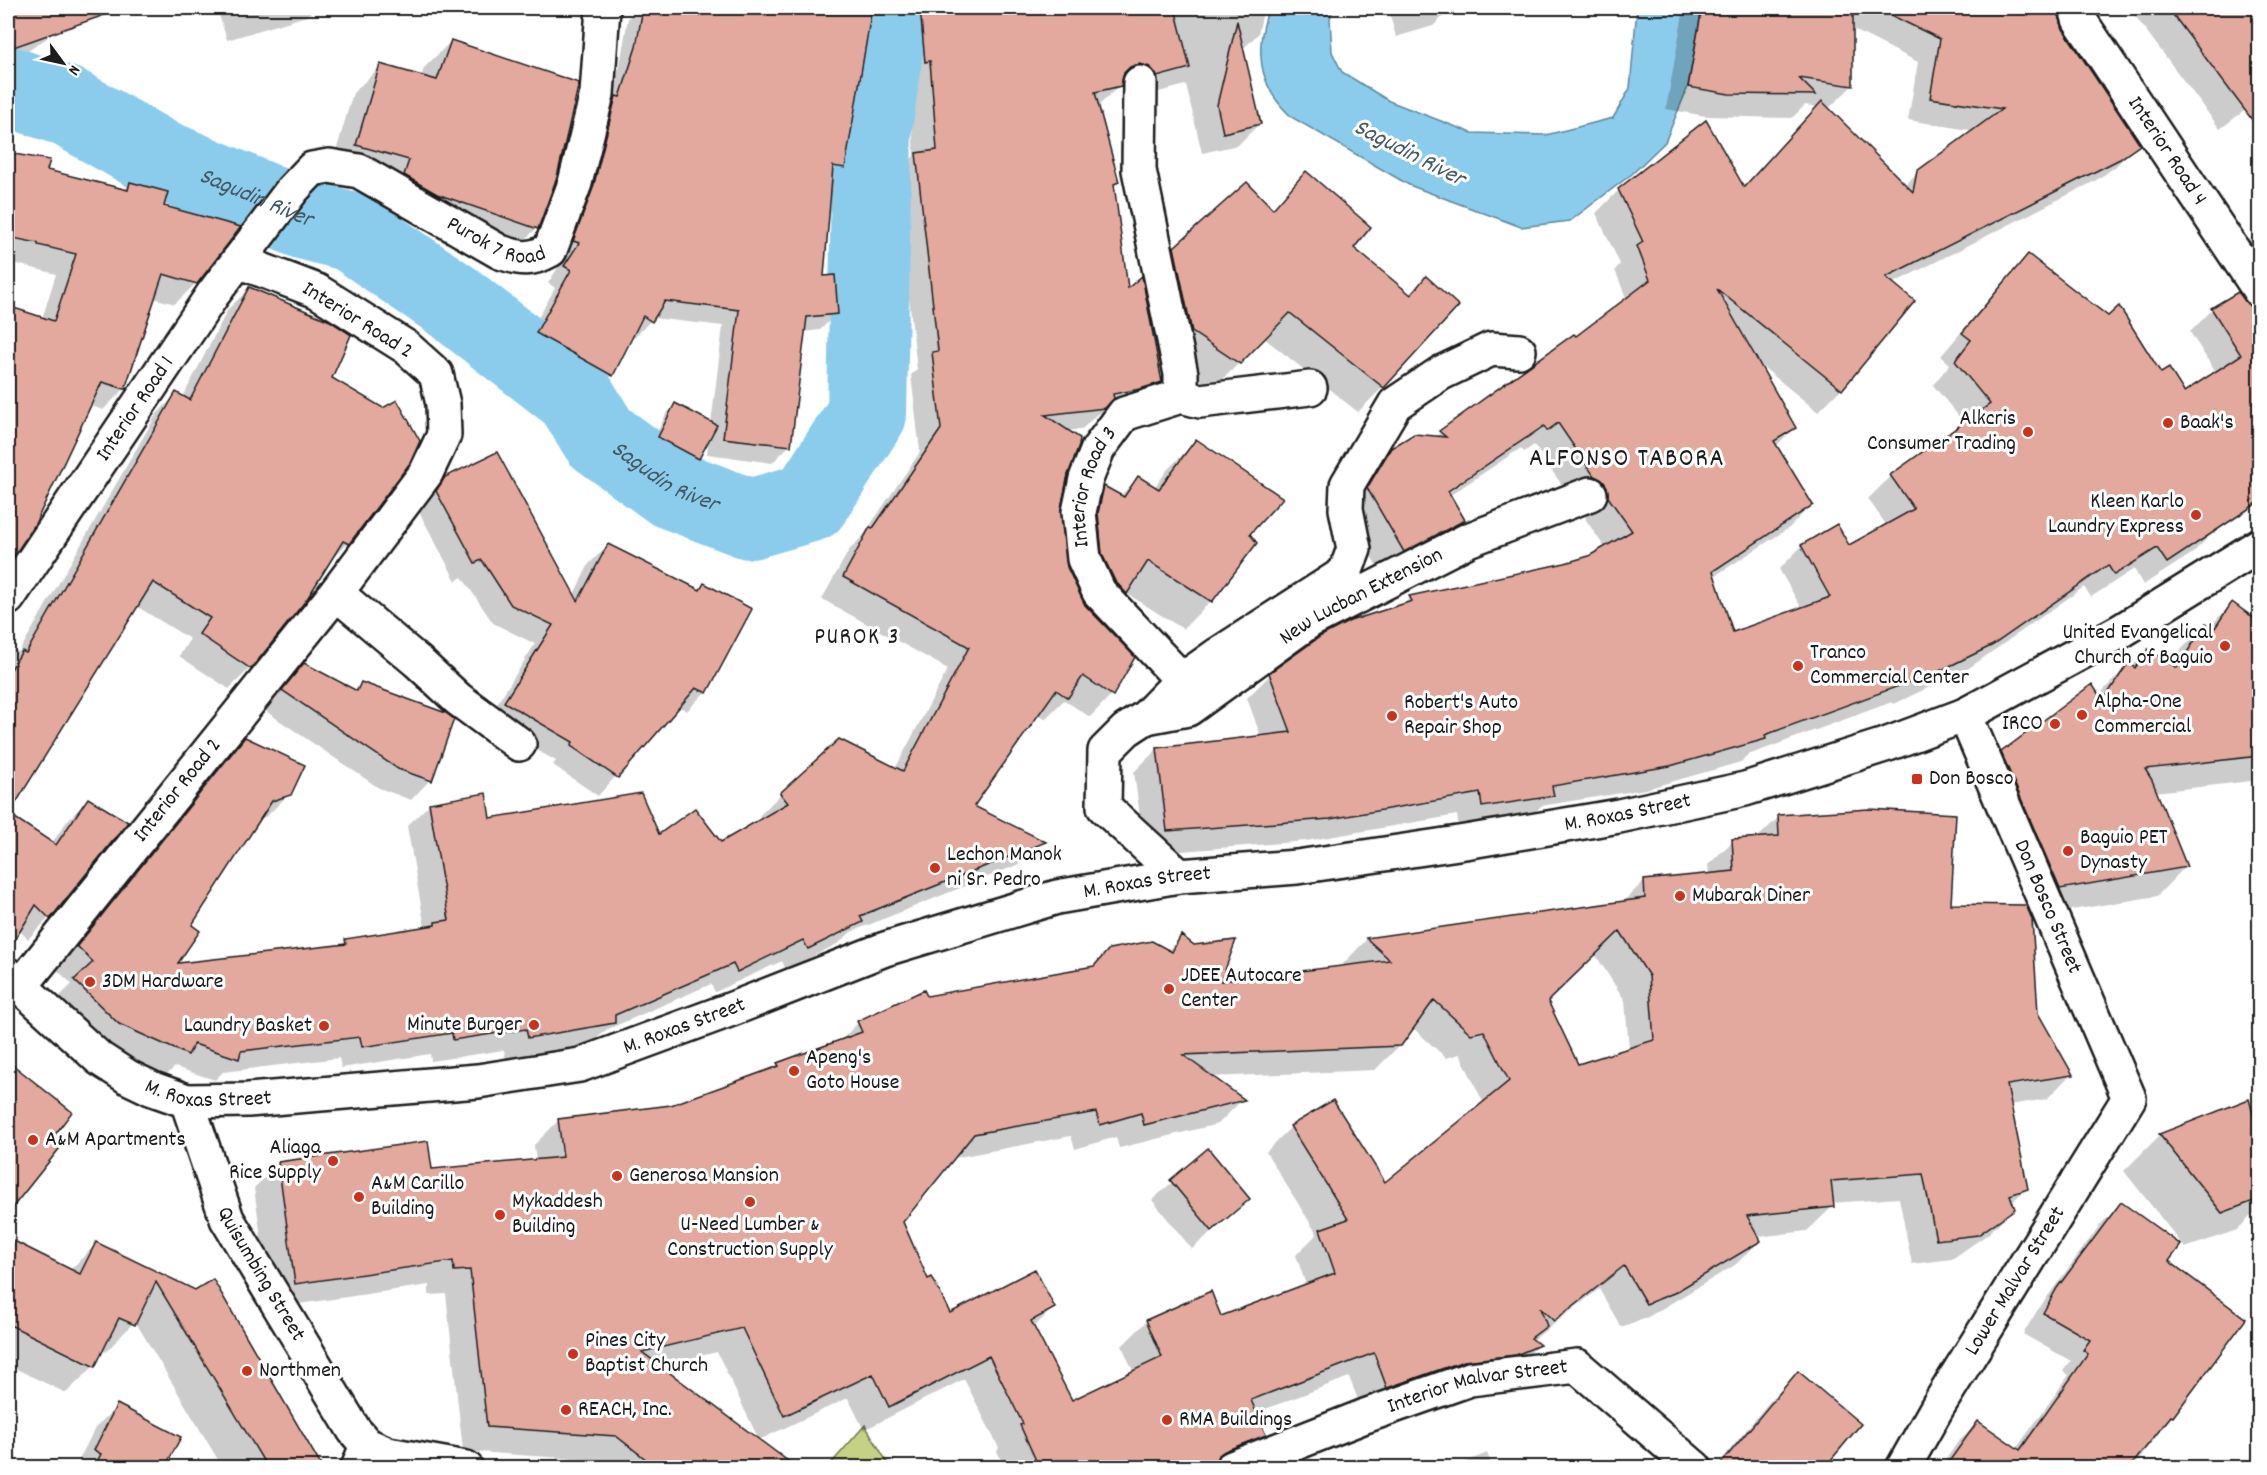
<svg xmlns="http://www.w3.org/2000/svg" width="2267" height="1475" font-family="Dekko,sans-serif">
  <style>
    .green { fill: #c5d285; stroke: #707750; stroke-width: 1.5 }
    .water { fill: #8bccec; stroke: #5f8699; stroke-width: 1.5 }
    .shadow { fill: #0003; fill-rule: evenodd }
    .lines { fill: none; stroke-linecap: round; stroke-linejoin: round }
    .river { stroke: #8bccec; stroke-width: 80 }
    .building { fill: #e3a99f; stroke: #1c1c1c; stroke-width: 1.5; fill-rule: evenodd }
    .street-casing { stroke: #1c1c1c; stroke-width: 38 }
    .secondary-casing { stroke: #1c1c1c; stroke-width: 38 }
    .street { stroke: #fff; stroke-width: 33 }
    .secondary { stroke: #fff; stroke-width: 33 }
    .poi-dot { fill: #c8321e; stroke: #fff; stroke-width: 2 }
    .labels { text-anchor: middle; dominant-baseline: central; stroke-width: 6; stroke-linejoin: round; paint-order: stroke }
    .street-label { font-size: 22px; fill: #1c1c1c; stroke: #fff }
    .poi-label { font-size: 22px; fill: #1c1c1c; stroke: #fff; text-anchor: start }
    .water-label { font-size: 24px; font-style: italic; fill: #435a65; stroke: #fff }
    .neighbourhood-label { font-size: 24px; letter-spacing: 1.5px; fill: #1c1c1c; stroke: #fff }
    .quarter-label { font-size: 26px; letter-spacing: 1.5px; fill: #1c1c1c; stroke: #fff }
  </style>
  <rect width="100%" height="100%" fill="#fff"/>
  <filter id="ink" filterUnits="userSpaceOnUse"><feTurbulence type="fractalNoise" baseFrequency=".0167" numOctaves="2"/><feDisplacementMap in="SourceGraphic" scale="12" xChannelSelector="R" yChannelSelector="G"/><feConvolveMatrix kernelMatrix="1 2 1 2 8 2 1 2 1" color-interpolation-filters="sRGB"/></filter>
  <g filter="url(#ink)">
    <polygon class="green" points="865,1425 890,1467 828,1467"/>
    <path class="water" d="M1268,8H1333L1330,19L1332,52L1342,72L1389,101L1472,133L1546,135L1613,118L1630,88L1637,8H1702L1688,87L1665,142L1632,174L1570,221L1521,227L1409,185L1293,118C1271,99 1259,74 1261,44C1261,32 1266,19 1268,8Z"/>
    <g class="shadow">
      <polygon points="8,8 90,8 18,58 8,62"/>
      <polygon points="217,8 315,8 307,16 227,40"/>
      <polygon points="638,8 871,8 843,167 831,180 823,277 837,313 820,330 803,332 789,446 772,463 707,454 709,438 698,458 689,467 650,447 666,414 676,405 711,424 723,326 653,318 634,338 631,336 612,375 595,392 520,350 555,288 548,283 563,260 557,258 620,65 628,18"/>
      <polygon points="897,8 1264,8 1258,34 1242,50 1260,123 1238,145 1202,153 1186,85 1135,98 1128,89 1119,86 1097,107 1118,182 1113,187 1127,291 1161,382 1139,404 1097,414 1082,429 1067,431 1066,474 1059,508 1065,567 1075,586 1070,542 1076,516 1104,488 1119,497 1138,478 1154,488 1168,469 1196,441 1248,534 1211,601 1183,629 1126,593 1098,621 1133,658 1111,695 1090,717 1064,700 1045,719 1038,714 972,807 1043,842 1022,863 851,932 839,943 786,970 782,961 715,992 711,984 606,1030 591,1044 506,1059 504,1050 431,1061 430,1054 341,1068 339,1058 223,1072 215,1080 175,1067 165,1076 97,1046 54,1002 72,984 56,969 223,761 245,739 289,794 267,816 259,819 190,926 175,965 341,946 346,941 425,928 407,826 429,805 485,794 489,820 659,836 720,844 763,820 759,816 781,794 895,769 948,669 822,599 849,550 862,537 920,452 911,375 917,369 895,176 914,156 909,82 904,83"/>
      <polygon points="1388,8 1452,8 1433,26 1396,37"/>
      <path d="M1684,8H2056L2060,25L2138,144L2115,167L2095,181L1892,284L1913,301L1841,389L1818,412L1758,363L1795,427L1775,447L1811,505L1789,528L1713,577L1732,634L1802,609L1779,569L1802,546L1848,547L1887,526L1868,499L1891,476L1965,424L1933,385L1950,364L1941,356L2006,279L2028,256L2183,394L2216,373L2190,332L2212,310H2255L2228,259L2260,230V498L2216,526V529L2193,553L2143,585L2134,569L2091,597L2084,587L1969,668L1894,704L1892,702L1748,755L1741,762L1646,789L1541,806L1529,818L1459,829L1457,815L1306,841L1145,854L1134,772L1157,749L1261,737L1247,698L1270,675L1403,605L1410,598L1589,558L1605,548L1586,520L1585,510L1571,498L1534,445L1524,452L1521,448L1449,496L1463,520L1440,543L1381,573L1345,512L1368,472L1392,449L1435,437L1574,336L1575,338L1627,300L1615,270L1620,264L1596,213L1619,190L1743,188L1819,107L1805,105L1792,118L1706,116L1666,109ZM1852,29L1918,62L1908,120L1975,131L1918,172L1905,185L1828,109L1852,86Z"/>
      <polygon points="2107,8 2123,8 2112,15"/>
      <polygon points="2129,8 2260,8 2260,99 2220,129"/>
      <polygon points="451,41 537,228 509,255 409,221 378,203 383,187 330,172 353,93 381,66 421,77 424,68"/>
      <polygon points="8,154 48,161 45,171 123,191 131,183 162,207 196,283 175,304 153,298 124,389 103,410 89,405 32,526 8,563 8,309 42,319 56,274 9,262 13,248 8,249"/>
      <polygon points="1306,173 1351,248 1408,295 1426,278 1383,387 1358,412 1264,338 1213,389 1167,358 1149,274 1175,248 1271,210"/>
      <polygon points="249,289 330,379 348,543 327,564 306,598 250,668 229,689 179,656 190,639 136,606 8,812 8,646 19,652 156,415 176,394 183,397 228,309"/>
      <polygon points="446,478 573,596 589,564 608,545 697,591 704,584 750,609 705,692 687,711 678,706 598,796 553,765 556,761 486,721 535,644 493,623 462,577 456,581 418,510 426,498"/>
      <path d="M2232,604L2258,622L2260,621V780L2155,792L2185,867L2157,896L2029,917L2036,1014L2071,1074L2047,1099L2009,1105L2026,1189L2011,1203L2013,1209L1988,1234L1952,1259L1912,1264L1899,1198L1832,1203V1207L1807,1231L1757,1237L1760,1241L1735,1265L1648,1317L1621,1327L1599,1289L1532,1341L1538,1345L1514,1369L1363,1412L1349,1377L1255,1413L1264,1434L1239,1459L1217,1468H992L1002,1462L997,1451L999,1448L964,1379L864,1430L848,1398L759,1440L717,1352L658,1366L787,1464L784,1468H600L591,1460L463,1451L446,1294L429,1295V1285L271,1308L254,1188L279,1163L430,1171L536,1161L534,1145L559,1120L672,1106L772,1070L778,1064L839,1042L858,1023L926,998L1093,968L1167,951L1181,937L1219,983L1346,967L1343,964L1367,939L1622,903L1644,881L1709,875L1708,865L1733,841L1756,839L1779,817L1949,905L2027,907L1973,782L2002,753L2098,696L2128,665L2131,667L2148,651L2170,665L2178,653L2206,624L2210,626ZM1595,954L1625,1001L1629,1049L1578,1066L1546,1001ZM1412,1027L1446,1058L1460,1054L1484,1104L1385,1184L1291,1127L1266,1152L1317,1234L1296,1255L1306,1285L1220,1318L1210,1293L1147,1321L1122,1346L1134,1373L1071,1402L1033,1328L1053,1308L950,1315L928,1281L901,1221L953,1158L1071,1136L1075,1149L1116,1137L1119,1148L1218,1124L1242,1100L1211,1077L1375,1070L1400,1045Z"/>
      <polygon points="304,665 354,691 361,683 430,780 411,800 379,788 264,710 285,684"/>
      <polygon points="88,800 126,823 49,918 28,939 18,929 8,939 8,815 52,843 67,821"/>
      <polygon points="2260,963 2260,980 2257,980"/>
      <polygon points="8,1063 70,1113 52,1136 61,1144 8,1211"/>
      <polygon points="2248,1101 2260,1141 2260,1207 2237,1230 2185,1248 2124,1171 2160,1135"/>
      <polygon points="1208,1151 1248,1199 1192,1249 1152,1200"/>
      <polygon points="2121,1204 2167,1262 2244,1319 2133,1468 1940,1468 1957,1443 1978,1423 2016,1449 2069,1375 2063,1371 2071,1361 2023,1334 2037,1311 2100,1225"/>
      <polygon points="8,1240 70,1270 96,1244 195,1291 213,1281 320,1468 223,1468 135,1321 106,1352 101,1350 94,1366 66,1393 8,1365"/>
      <polygon points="1798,1373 1859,1424 1823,1468 1715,1468 1770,1401"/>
      <polygon points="117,1406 179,1438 164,1468 75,1468 95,1428"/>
      <polygon points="1487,1453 1493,1468 1451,1468"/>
      <polygon points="1599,1463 1601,1468 1588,1468"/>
    </g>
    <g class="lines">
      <path class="river" id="s1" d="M8,86L68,107L158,158L306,220L352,232L451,300L575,396L600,437L671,489L750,519L810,502L867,414L872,129L889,8"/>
    </g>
    <g class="building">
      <polygon points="8,8 109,8 110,13 8,49"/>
      <polygon points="643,8 872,8 845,168 833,166 824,276 835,275 838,314 807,317 791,446 723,438 739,310 665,301 652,322 643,316 613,376 536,333 571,270 564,266 579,243 573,241 593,188 616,96 620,97 636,47"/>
      <polygon points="920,8 1175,8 1190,68 1157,77 1150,67 1140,64 1130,67 1124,73 1121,86 1095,92 1119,182 1114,184 1128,288 1142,276 1162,382 1140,389 1113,394 1114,399 1105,408 1045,415 1080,438 1079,446 1068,475 1061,508 1067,567 1085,605 1135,657 1113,696 1083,676 1068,698 1056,690 974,806 1046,842 860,916 863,922 808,949 803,940 737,972 733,964 615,1015 615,1023 528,1038 526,1029 453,1040 452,1033 362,1047 360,1037 241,1051 239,1059 194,1044 188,1055 119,1024 74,980 93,962 77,946 245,737 305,765 291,795 272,801 192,925 200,931 178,963 346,944 345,939 435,925 435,922 449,920 429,803 486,793 490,818 641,793 659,834 695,808 721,842 788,803 780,793 839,739 903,771 969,647 843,577 870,527 873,528 941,429 932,352 938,351 916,153 937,150 930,61 925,62"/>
      <polygon points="1702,8 1853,8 1853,86 1799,78 1816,95 1729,94 1688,87"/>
      <polygon points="1876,8 2057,8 2063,29 2140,145 2120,159 1886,277 1915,301 1842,390 1717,289 1796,428 1774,441 1813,505 1713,571 1733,632 1830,597 1801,545 1837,524 1849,545 1914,509 1890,475 1990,404 1955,361 1971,340 1962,333 2028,254 2108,316 2119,306 2161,373 2169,368 2184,392 2241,355 2211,308 2238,292 2251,307 2259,309 2259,502 2167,563 2157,548 2114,575 2108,565 1993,645 1917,682 1915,680 1765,735 1766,739 1670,766 1552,786 1554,796 1482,807 1480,793 1330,819 1167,831 1157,748 1291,732 1269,673 1321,636 1350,621 1412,601 1409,596 1565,563 1589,556 1632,531 1608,497 1607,487 1602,480 1594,476 1558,423 1547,431 1544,426 1448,491 1465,520 1404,552 1367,488 1391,448 1414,434 1446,437 1439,431 1574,334 1576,336 1650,280 1637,246 1643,242 1618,189 1706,120 1744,187 1822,101 1913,192 1917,171 2002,109 1930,98 1940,39"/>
      <polygon points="2168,8 2259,8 2259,129"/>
      <polygon points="1237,21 1261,124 1223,133 1217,105"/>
      <polygon points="451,40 579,83 557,177 538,229 437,194 404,175 409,160 356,145 380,64 437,80"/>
      <polygon points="8,153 50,160 47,170 128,190 130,182 168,192 164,206 241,227 197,284 163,274 125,389 102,382 34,526 8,565 8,306 54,321 76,254 38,245 38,243 8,237"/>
      <polygon points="1306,171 1371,227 1354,248 1411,295 1426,276 1459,306 1384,388 1290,313 1240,364 1192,332 1174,247 1247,182 1273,209"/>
      <polygon points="249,287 330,321 351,335 332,378 383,408 397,400 420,441 410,463 349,544 343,541 307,599 251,669 199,634 210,618 153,582 9,814 56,845 88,798 128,822 50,919 36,905 8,951 8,674 22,651 26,653 176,392 190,400"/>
      <polygon points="675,403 717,425 699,459 658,437"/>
      <polygon points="1196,439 1283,498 1250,534 1257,543 1212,602 1148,561 1127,594 1115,581 1102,554 1098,513 1104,486 1124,497 1138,476 1159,489"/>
      <polygon points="497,452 578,601 608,544 700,590 704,583 752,609 707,693 696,688 618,778 571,746 573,742 504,702 553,625 511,605 482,560 475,563 436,491 445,477"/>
      <polygon points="2232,602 2259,622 2259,756 2145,769 2152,780 2187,867 2060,889 2001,752 2092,684 2103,701 2128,663 2135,668 2148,649 2177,668 2206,623 2215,628"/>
      <polygon points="304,663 357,691 361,682 446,713 454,719 432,781 398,769 282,690"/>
      <path d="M1869,809L1956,814L1951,904L2026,905L2032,919L2038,1013L2073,1075L2007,1085L2028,1189L2010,1195L2015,1209L1978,1235L1936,1240L1923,1174L1831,1181L1834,1207L1747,1216L1761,1241L1674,1293L1646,1304L1624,1266L1554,1321L1540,1308L1547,1326L1531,1338L1540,1345L1516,1355L1464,1361L1387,1388L1374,1353L1251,1400L1266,1435L1225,1451L1218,1456L1214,1466L1211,1467H1039L1020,1425L1023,1424L989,1356L889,1407L873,1374L784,1416L742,1328L642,1352L796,1467H656L616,1436L487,1427L470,1270L454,1271L453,1261L295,1284L278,1162L428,1141L432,1169L563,1157L558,1119L671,1105L779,1066L777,1063L862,1032L857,1021L924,990L927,996L1094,966L1109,949L1152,941L1172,952L1181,935L1194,945L1236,940L1221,981L1390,960L1366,938L1645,898L1644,880L1734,871L1732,839L1779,836L1778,815ZM1620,931L1649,976L1654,1040L1578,1064L1548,1001ZM1434,1000L1471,1034L1484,1031L1509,1081L1385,1182L1333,1100L1290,1126L1348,1219L1320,1229L1335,1273L1221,1316L1211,1291L1146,1320L1162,1357L1072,1400L1031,1321L1055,1308L1035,1269L950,1313L932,1277L928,1279L903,1222L974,1134L1096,1112L1100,1125L1141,1113L1144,1125L1245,1100L1183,1055L1401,1046Z"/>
      <polygon points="8,1061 72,1112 54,1136 63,1144 8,1213"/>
      <polygon points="2249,1099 2259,1135 2259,1199 2222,1213 2159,1134"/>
      <polygon points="1208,1148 1250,1199 1212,1231 1170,1180"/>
      <polygon points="2121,1202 2181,1245 2169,1261 2246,1319 2173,1417 2171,1416 2130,1467 1945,1467 1978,1421 2020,1450 2088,1354 2083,1350 2090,1340 2043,1313 2057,1288"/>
      <polygon points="8,1238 80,1274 96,1242 195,1290 213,1279 322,1467 267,1467 156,1282 135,1325 119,1318 95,1367 8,1324"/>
      <polygon points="1798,1371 1861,1424 1825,1467 1718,1467"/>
      <polygon points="117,1404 181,1437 165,1467 94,1467 101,1454 94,1450"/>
    </g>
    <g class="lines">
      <defs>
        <g id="street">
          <path id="s2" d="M2076,8L2079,19L2260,291"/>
          <polyline points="1140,83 1139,170 1181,374 1181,396"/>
          <polyline points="1181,396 1200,401 1310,388"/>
          <polyline points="336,593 417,661 458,699 519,744"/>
          <path id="s3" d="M8,598L213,294L293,189L312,169L329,166L359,171L500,252C521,259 530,261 550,250L575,183L597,94L603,8"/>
          <polyline points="1182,680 1216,656 1345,573 1354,549 1346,509 1347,485 1395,404 1441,373 1491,349 1519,351"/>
          <path id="s4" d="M1146,717L1188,709L1311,620L1468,540L1590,494"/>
          <path id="s5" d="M1179,876L1104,807L1105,751L1126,730L1146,717L1182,680L1099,592L1084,559L1079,512L1086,479L1098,449L1124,414L1181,396"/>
          <path id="s6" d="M20,987L336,593L426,473L444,435L443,404L436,374L406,347L317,291L238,261"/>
          <polyline points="358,1468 367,1445"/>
          <path id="s7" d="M1232,1468L1365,1416L1470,1379L1577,1366L1695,1468"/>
        </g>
        <g id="secondary">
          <path id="s8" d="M8,975L100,1059L128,1077L153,1089L187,1101L248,1100L478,1081L580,1065L732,1009L885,949L1057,897L1179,876L1297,867L1465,842L1619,816L1745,789L1888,744L1965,715L2121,631L2260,545"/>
          <path id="s9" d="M187,1101L227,1219L354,1430L367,1445L388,1454L466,1468"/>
          <path id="s10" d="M1903,1468L1938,1406L2129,1098L1965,715"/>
        </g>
      </defs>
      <use href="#street" class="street-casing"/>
      <use href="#secondary" class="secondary-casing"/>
      <use href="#street" class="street"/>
      <use href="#secondary" class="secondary"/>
    </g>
  </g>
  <g class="poi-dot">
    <circle cx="2168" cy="423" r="6"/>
    <circle cx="2028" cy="432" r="6"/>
    <circle cx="2196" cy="515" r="6"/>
    <circle cx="2225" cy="646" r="6"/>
    <circle cx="1798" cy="666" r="6"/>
    <circle cx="2082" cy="715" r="6"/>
    <circle cx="1392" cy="716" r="6"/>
    <circle cx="2055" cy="724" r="6"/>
    <rect x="1911" y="773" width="12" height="12" rx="3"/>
    <circle cx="2068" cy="851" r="6"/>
    <circle cx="935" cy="868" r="6"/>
    <circle cx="1680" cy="896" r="6"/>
    <circle cx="90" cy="982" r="6"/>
    <circle cx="1169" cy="989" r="6"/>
    <circle cx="534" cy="1025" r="6"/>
    <circle cx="324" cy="1026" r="6"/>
    <circle cx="794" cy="1071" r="6"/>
    <circle cx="33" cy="1140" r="6"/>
    <circle cx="333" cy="1161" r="6"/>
    <circle cx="617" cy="1176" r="6"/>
    <circle cx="359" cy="1197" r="6"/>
    <circle cx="750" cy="1202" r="6"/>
    <circle cx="500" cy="1215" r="6"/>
    <circle cx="573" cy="1354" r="6"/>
    <circle cx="247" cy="1371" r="6"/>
    <circle cx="566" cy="1410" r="6"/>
    <circle cx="1167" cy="1420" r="6"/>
  </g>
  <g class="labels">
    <g class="street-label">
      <text stroke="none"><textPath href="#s2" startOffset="170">Interior Road 4</textPath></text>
      <text stroke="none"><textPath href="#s3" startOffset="730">Purok 7 Road</textPath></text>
      <text transform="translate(357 321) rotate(32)">Interior Road 2</text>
      <text stroke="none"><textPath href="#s3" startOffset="228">Interior Road 1</textPath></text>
      <text stroke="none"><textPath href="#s5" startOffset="495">Interior Road 3</textPath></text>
      <text stroke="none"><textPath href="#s4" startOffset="250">New Lucban Extension</textPath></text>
      <text stroke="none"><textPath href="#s6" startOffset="252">Interior Road 2</textPath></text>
      <text stroke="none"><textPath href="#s8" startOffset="1700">M. Roxas Street</textPath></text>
      <text stroke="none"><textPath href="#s8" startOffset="1214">M. Roxas Street</textPath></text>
      <text transform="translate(2047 907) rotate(67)">Don Bosco Street</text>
      <text stroke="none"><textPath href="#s8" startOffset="728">M. Roxas Street</textPath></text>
      <text stroke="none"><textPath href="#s8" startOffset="242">M. Roxas Street</textPath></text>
      <text stroke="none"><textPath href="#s9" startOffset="189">Quisumbing Street</textPath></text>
      <text stroke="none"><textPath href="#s10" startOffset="218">Lower Malvar Street</textPath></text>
      <text stroke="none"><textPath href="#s7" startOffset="260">Interior Malvar Street</textPath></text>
    </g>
    <g class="poi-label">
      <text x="2016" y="419" text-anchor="end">Alkcris<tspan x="2016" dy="25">Consumer Trading</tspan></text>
      <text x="2180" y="423">Baak's</text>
      <text x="2184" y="502" text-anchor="end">Kleen Karlo<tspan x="2184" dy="25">Laundry Express</tspan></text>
      <text x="2213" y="633" text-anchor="end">United Evangelical<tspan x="2213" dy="25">Church of Baguio</tspan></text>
      <text x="1810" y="653">Tranco<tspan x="1810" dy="25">Commercial Center</tspan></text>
      <text x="2094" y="702">Alpha-One<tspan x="2094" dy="25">Commercial</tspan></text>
      <text x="1404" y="703">Robert's Auto<tspan x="1404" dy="25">Repair Shop</tspan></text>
      <text x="2043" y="724" text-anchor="end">IRCO</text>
      <text x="1929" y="779">Don Bosco</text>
      <text x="2080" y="838">Baguio PET<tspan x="2080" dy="25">Dynasty</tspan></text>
      <text x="947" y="855">Lechon Manok<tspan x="947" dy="25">ni Sr. Pedro</tspan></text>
      <text x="1692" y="896">Mubarak Diner</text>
      <text x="1181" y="976">JDEE Autocare<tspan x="1181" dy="25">Center</tspan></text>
      <text x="102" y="982">3DM Hardware</text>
      <text x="522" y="1025" text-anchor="end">Minute Burger</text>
      <text x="312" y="1026" text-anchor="end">Laundry Basket</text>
      <text x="806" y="1058">Apeng's<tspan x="806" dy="25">Goto House</tspan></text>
      <text x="45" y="1140">A&amp;M Apartments</text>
      <text x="321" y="1148" text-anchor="end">Aliaga<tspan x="321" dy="25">Rice Supply</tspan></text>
      <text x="629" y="1176">Generosa Mansion</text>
      <text x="371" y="1184">A&amp;M Carillo<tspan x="371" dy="25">Building</tspan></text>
      <text x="512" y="1202">Mykaddesh<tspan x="512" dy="25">Building</tspan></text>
      <text x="750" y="1225" text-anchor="middle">U-Need Lumber &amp;<tspan x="750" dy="25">Construction Supply</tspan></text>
      <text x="585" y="1341">Pines City<tspan x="585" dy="25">Baptist Church</tspan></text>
      <text x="259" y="1371">Northmen</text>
      <text x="578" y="1410">REACH, Inc.</text>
      <text x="1179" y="1420">RMA Buildings</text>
    </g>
    <g class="water-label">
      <text transform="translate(1409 154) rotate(27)">Sagudin River</text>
      <text stroke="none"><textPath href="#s1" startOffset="273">Sagudin River</textPath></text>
      <text stroke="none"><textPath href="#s1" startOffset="777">Sagudin River</textPath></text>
    </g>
    <g class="neighbourhood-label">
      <text x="857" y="638">PUROK 3</text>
    </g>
    <g class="quarter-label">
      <text x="1627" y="459">ALFONSO TABORA</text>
    </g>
  </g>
  <rect width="2267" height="1475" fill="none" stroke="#fff" stroke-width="30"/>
  <rect x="15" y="15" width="2237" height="1445" fill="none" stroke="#1c1c1c" stroke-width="2" filter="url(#ink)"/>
  <g transform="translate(63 63) rotate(123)" stroke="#ffffff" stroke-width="4.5" paint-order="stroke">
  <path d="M0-4.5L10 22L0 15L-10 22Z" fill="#1c1c1c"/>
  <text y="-9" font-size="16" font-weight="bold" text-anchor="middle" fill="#1c1c1c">N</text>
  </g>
</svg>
